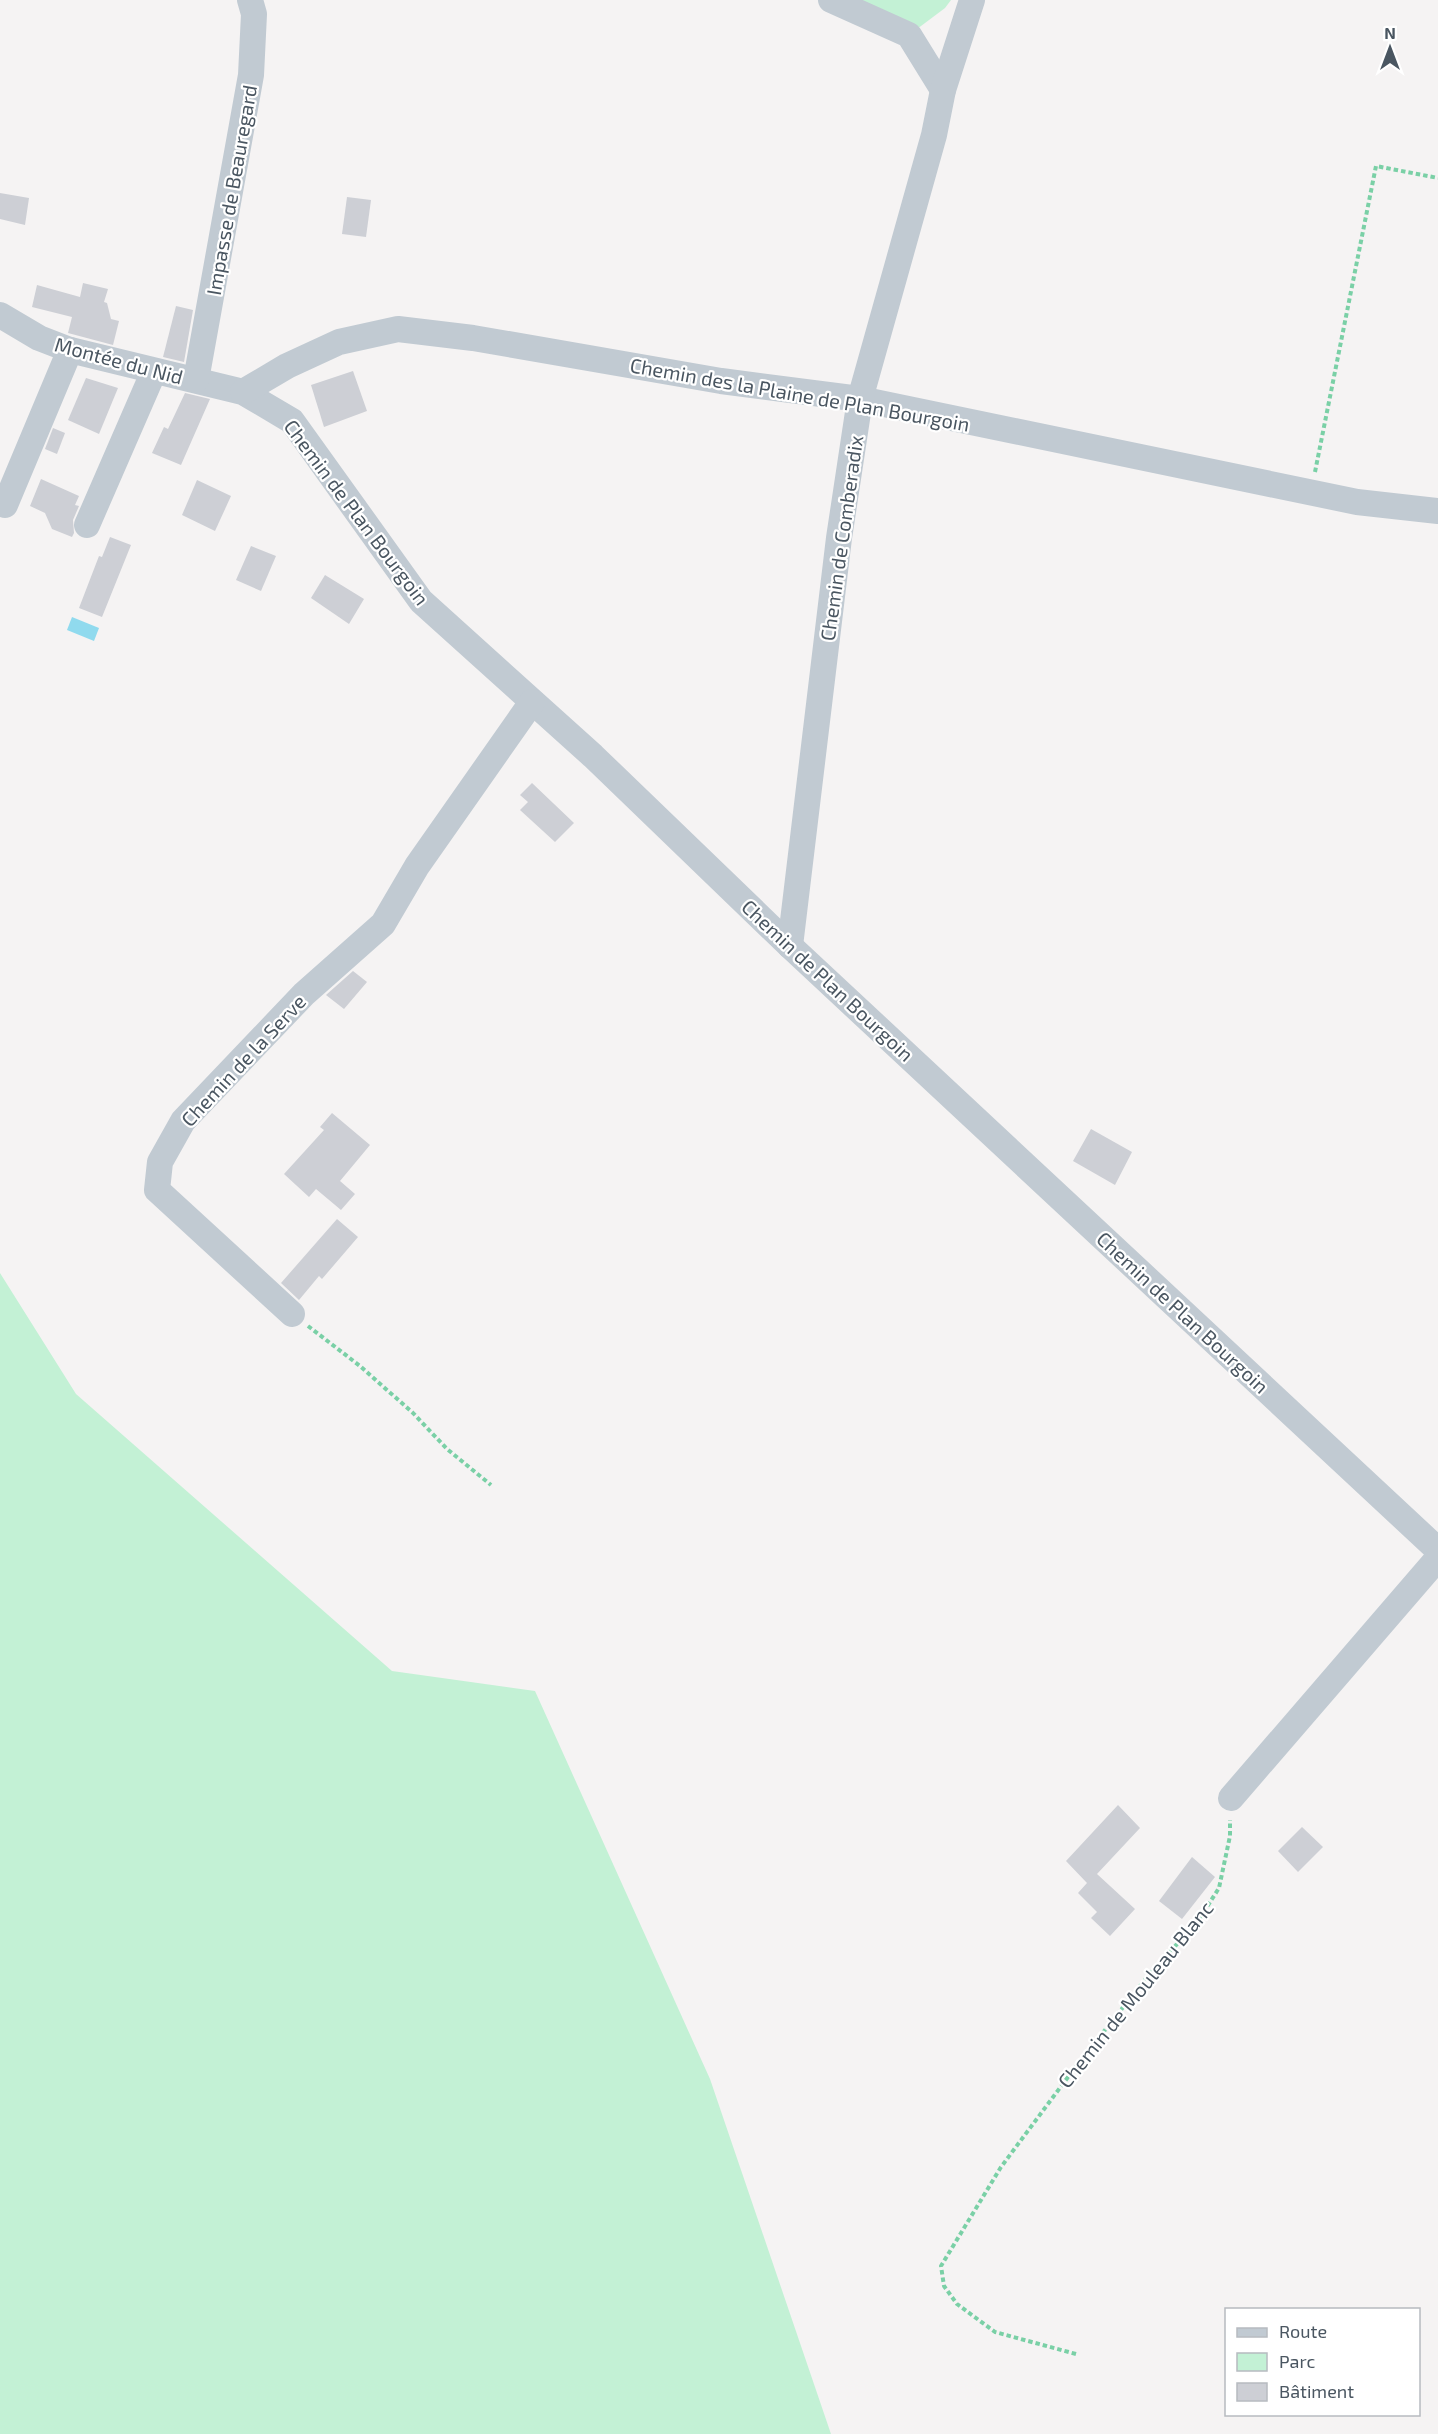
<svg xmlns="http://www.w3.org/2000/svg" width="1438" height="2434" font-family="'Exo 2',sans-serif">
  <style>
    .green { fill: #c3f1d5 }
    .water { fill: #90daee }
    .building { fill: #cdcfd5 }
    .lines { fill: none; stroke-linecap: round; stroke-linejoin: round }
    .path { stroke: #7ad0a6; stroke-width: 4; stroke-dasharray: 4.5 3; stroke-linecap: butt }
    .minor { stroke: #c1cad2; stroke-width: 26 }
    .labels { text-anchor: middle; dominant-baseline: central; stroke-width: 4.5; stroke-linejoin: round; paint-order: stroke }
    .street-label { font-size: 20px; fill: #4a5661; stroke: #fff }
  </style>
  <rect width="100%" height="100%" fill="#f5f3f3"/>
  <g class="green">
    <polygon points="831,0 951,0 945,8 909,35"/>
    <polygon points="0,1273 76,1394 392,1671 535,1691 710,2079 831,2434 0,2434"/>
  </g>
  <polygon class="water" points="72,617 99,628 94,641 67,630"/>
  <g class="building">
    <polygon points="0,193 29,198 25,225 0,219"/>
    <polygon points="347,197 371,200 366,237 342,234"/>
    <polygon points="83,283 108,289 104,302 107,303 111,319 119,321 113,345 68,333 72,317 32,307 37,285 80,297"/>
    <polygon points="176,306 193,310 184,362 163,357"/>
    <polygon points="353,371 367,411 324,427 311,385"/>
    <polygon points="86,378 118,388 99,434 68,420"/>
    <polygon points="185,393 210,399 181,465 152,453 164,427 168,429"/>
    <polygon points="53,428 65,433 57,454 45,449"/>
    <polygon points="41,479 79,496 75,505 79,506 73,520 74,533 72,537 52,529 45,513 30,506"/>
    <polygon points="197,480 231,496 215,531 182,515"/>
    <polygon points="110,537 131,545 102,617 79,608 99,556 102,557"/>
    <polygon points="251,546 276,556 261,591 236,580"/>
    <polygon points="325,575 364,599 349,624 311,598"/>
    <polygon points="532,783 574,823 555,842 520,810 528,802 520,795"/>
    <polygon points="353,971 367,982 344,1009 326,995"/>
    <polygon points="332,1113 370,1145 340,1181 355,1194 341,1210 316,1189 309,1197 284,1174 324,1130 320,1127"/>
    <polygon points="1091,1129 1132,1152 1115,1185 1073,1161"/>
    <polygon points="337,1219 358,1237 322,1279 319,1276 299,1300 281,1283"/>
    <polygon points="1118,1805 1140,1828 1097,1874 1135,1909 1110,1936 1091,1918 1097,1912 1078,1893 1087,1883 1066,1861"/>
    <polygon points="1302,1827 1323,1847 1298,1872 1278,1851"/>
    <polygon points="1192,1857 1215,1877 1182,1919 1159,1901"/>
  </g>
  <g class="lines">
    <g class="path">
      <polyline points="1315,472 1376,166 1438,178"/>
      <polyline points="308,1326 360,1366 413,1413 447,1449 491,1485"/>
      <polyline points="1076,2354 995,2332 957,2304 944,2286 941,2266 1001,2167 1071,2073 1147,1977 1198,1921 1219,1888 1230,1836 1230,1820"/>
    </g>
    <g class="minor">
      <polyline points="831,0 909,35 943,90"/>
      <polyline points="0,315 39,338 70,350 243,392 292,421 421,601 593,756 790,946 1438,1550"/>
      <polyline points="196,380 251,75 254,14 250,0"/>
      <polyline points="243,392 287,366 339,342 398,329 473,338 721,381 860,399 1357,502 1438,511"/>
      <polyline points="5,505 70,350"/>
      <polyline points="87,525 154,371"/>
      <polyline points="790,946 839,538 860,399 934,135 943,90 972,0"/>
      <polyline points="292,1314 157,1190 160,1162 183,1121 304,994 383,924 417,866 532,702"/>
      <polyline points="1231,1798 1438,1558"/>
    </g>
  </g>
  <g class="labels">
    <g class="street-label">
      <text transform="translate(231 190) rotate(-80)">Impasse de Beauregard</text>
      <text transform="translate(119 360) rotate(15)">Montée du Nid</text>
      <text transform="translate(800 394) rotate(10)">Chemin des la Plaine de Plan Bourgoin</text>
      <text transform="translate(357 512) rotate(53)">Chemin de Plan Bourgoin</text>
      <text transform="translate(841 538) rotate(-82)">Chemin de Comberadix</text>
      <text transform="translate(828 980) rotate(43)">Chemin de Plan Bourgoin</text>
      <text transform="translate(243 1060) rotate(-47)">Chemin de la Serve</text>
      <text transform="translate(1183 1312) rotate(43)">Chemin de Plan Bourgoin</text>
      <text transform="translate(1135 1994) rotate(-51)">Chemin de Mouleau Blanc</text>
    </g>
  </g>
  <rect x="1225" y="2308" width="195" height="108" fill="#ffffff" stroke="#b7bbc0" stroke-width="1.5"/>
  <rect x="1237" y="2328" width="30" height="9" fill="#c1cad2" stroke="#b7bbc0" stroke-width="1.5"/>
  <text x="1279" y="2338" font-size="18" fill="#4a5661">Route</text>
  <rect x="1237" y="2353" width="30" height="18" fill="#c3f1d5" stroke="#b7bbc0" stroke-width="1.5"/>
  <text x="1279" y="2368" font-size="18" fill="#4a5661">Parc</text>
  <rect x="1237" y="2383" width="30" height="18" fill="#cdcfd5" stroke="#b7bbc0" stroke-width="1.5"/>
  <text x="1279" y="2398" font-size="18" fill="#4a5661">Bâtiment</text>
  <g transform="translate(1390 48)" stroke="#ffffff" stroke-width="4.5" paint-order="stroke">
  <path d="M0-4.5L10 22L0 15L-10 22Z" fill="#4a5661"/>
  <text y="-9" font-size="16" font-weight="bold" text-anchor="middle" fill="#4a5661">N</text>
  </g>
</svg>
